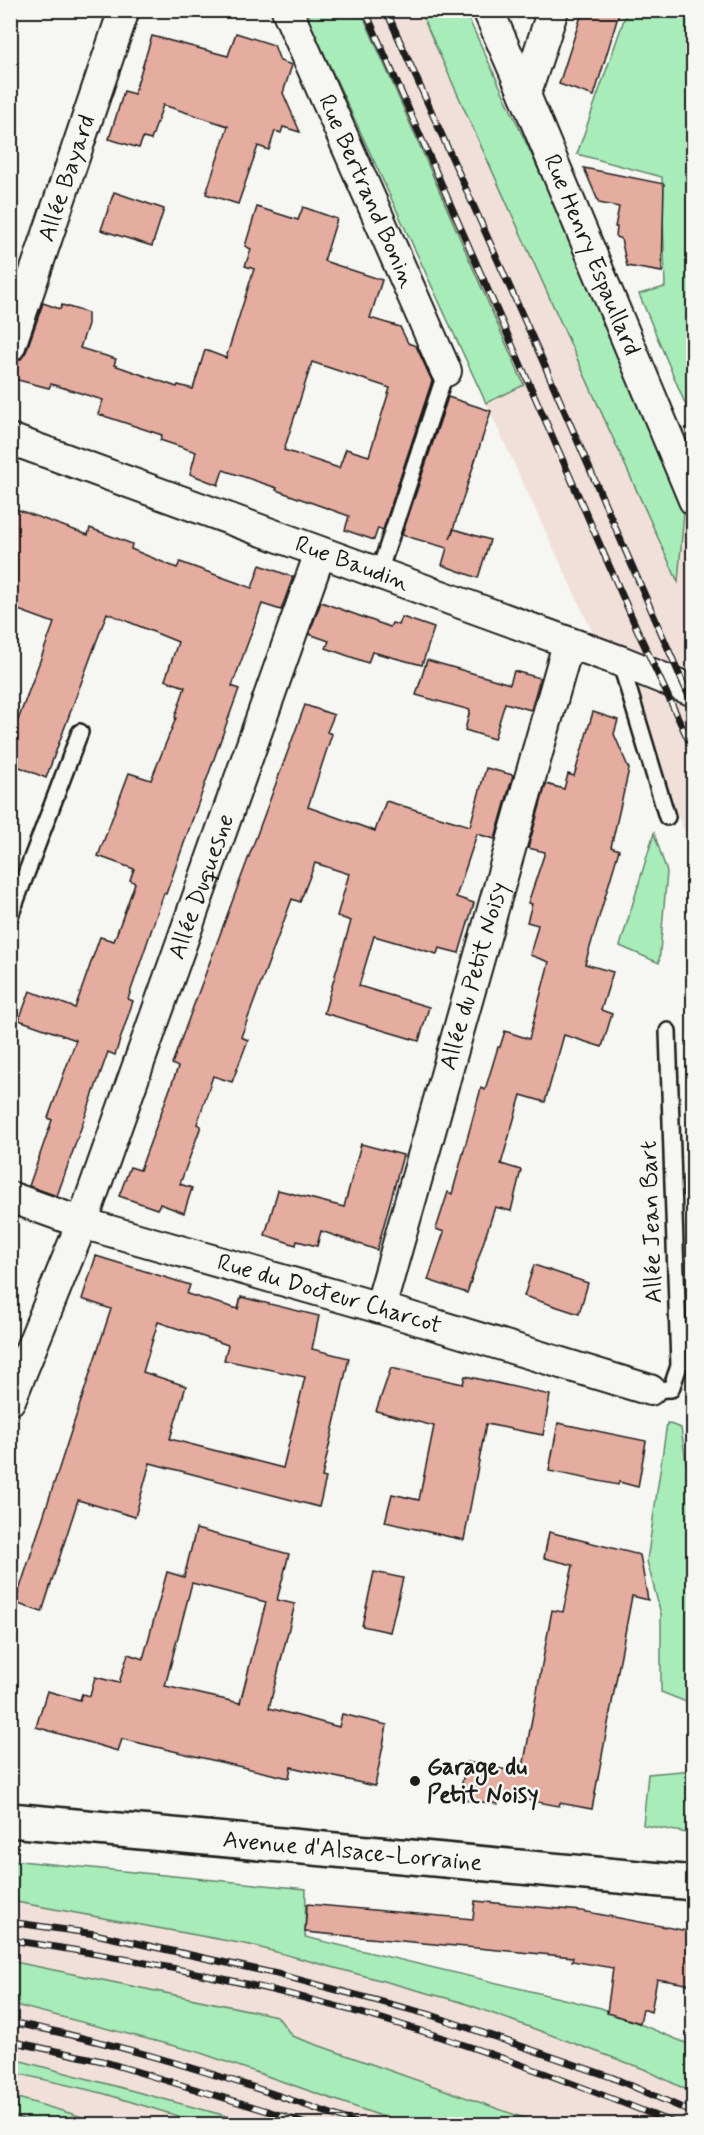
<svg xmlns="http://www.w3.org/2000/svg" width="704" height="2135" font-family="Mynerve,sans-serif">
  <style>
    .built { fill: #f1e0d9 }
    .green { fill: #a8edb9; stroke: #62846a; stroke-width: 1.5 }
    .building { fill: #e5aca0; stroke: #1c1c1c; stroke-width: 1.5; fill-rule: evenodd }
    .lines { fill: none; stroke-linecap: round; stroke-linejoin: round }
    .lane-casing { stroke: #1c1c1c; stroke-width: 20 }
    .street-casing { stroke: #1c1c1c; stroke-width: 34 }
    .secondary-casing { stroke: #1c1c1c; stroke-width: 38 }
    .lane { stroke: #f6f6f2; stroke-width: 15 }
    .street { stroke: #f6f6f2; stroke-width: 30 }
    .secondary { stroke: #f6f6f2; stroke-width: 33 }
    .rail-casing { stroke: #1c1c1c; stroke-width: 7 }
    .rail { stroke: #f6f6f2; stroke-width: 4.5; stroke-dasharray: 14; stroke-linecap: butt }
    .poi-dot { fill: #1c1c1c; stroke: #f6f6f2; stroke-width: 2 }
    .labels { text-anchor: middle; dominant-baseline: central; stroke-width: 5; stroke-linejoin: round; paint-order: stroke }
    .street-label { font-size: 24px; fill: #1c1c1c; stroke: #f6f6f2 }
    .poi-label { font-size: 24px; font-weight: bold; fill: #1c1c1c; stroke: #f6f6f2; text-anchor: start }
  </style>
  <rect width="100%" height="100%" fill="#f6f6f2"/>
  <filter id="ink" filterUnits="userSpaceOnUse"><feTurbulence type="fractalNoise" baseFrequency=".0167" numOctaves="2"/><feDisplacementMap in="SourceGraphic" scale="12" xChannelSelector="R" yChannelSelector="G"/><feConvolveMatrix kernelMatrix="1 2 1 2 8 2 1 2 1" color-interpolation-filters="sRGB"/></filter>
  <g filter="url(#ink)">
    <g class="built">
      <polygon points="304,11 465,11 693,505 693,849"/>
      <polygon points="10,1860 306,1889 305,1937 601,2008 693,2046 693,2124 41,2124 11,2116"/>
    </g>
    <g class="green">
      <polygon points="309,11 361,11 524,385 486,403 309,21"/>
      <polygon points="420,11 465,11 686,488 678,582"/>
      <polygon points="627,11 693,11 694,268 687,408 639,294 665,287 662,177 577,154"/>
      <polygon points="654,833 667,872 659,963 620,946"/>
      <polygon points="667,1423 681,1428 693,1509 693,1737 689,1703 661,1692 661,1614 647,1561"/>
      <polygon points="693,1770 693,1834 643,1825 648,1774"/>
      <polygon points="10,1860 306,1889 305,1937 601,2008 693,2046 693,2093 644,2069 461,2002 250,1945 11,1901"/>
      <polygon points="10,1961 277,2016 292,2036 541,2124 404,2124 198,2052 11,2004"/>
      <polygon points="10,2058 253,2123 255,2124 204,2124 102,2093 11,2072"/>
      <polygon points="10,2096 11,2096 107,2124 41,2124 11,2116"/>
    </g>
    <g class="building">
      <polygon points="583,10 620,10 594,96 559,84"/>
      <polygon points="236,33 274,45 280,61 292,65 283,93 300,132 283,127 281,133 275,131 269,150 258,146 238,204 206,194 228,126 163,105 151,140 143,138 139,148 109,139 124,91 134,94 152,36 228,56"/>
      <polygon points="584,168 664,184 662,272 627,266 621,239 616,237 617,227 615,227 619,207 599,203"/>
      <polygon points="114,192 164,209 152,246 101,230"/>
      <path d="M257,207L298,220L303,207L337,219L324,261L382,280L370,318L400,327L408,343L416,346L432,381L383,530L378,528L374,540L345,530L349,516L276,490L277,488L223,470L218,485L190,474L196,452L160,440L162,435L98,414L103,400L51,384L49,388L10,378V363L21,359L26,352L43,303L60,309L62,305L88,313V324L80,348L116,359L114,365L177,387L178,385L193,389L205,350L226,358L254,269L245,266L251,249L245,246ZM312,362L390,388L369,456L346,449L339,468L284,450Z"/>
      <polygon points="448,397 491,411 450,539 454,529 490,540 478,578 442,565 447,548 402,535"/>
      <polygon points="10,507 88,535 90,528 132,544 131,549 177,568 180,562 252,588 260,565 293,577 281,610 262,604 232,686 239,689 231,711 166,894 164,893 128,999 133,1001 115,1055 108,1052 57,1196 29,1186 52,1120 48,1118 76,1040 19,1020 30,991 75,1008 100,937 114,941 135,883 130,880 134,869 98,856 129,773 151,780 176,718 175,717 185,687 165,680 178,642 107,613 46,778 10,763 10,718 18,720 54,623 10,607"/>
      <polygon points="321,602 390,627 392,623 399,625 402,617 434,628 422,665 372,652 368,663 326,648 329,641 309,634"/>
      <polygon points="427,660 510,684 514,671 540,678 531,710 505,703 494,739 465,730 470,710 416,695"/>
      <polygon points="305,705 334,715 327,732 332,734 308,807 375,831 386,801 470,826 486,768 513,775 495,839 477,834 456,897 474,903 459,953 439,948 437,954 374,936 359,986 429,1007 419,1041 324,1013 351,921 337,916 349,874 315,863 300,902 292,899 241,1037 248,1040 234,1077 232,1082 213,1076 197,1124 201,1126 180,1184 192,1188 184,1213 160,1204 157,1209 119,1196 130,1167 140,1170 178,1067 172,1064"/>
      <polygon points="593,712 618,720 614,734 629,769 611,847 619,850 585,964 613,972 601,1010 612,1014 602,1047 564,1035 545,1102 521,1095 501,1164 521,1170 511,1211 495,1207 467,1293 428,1280 444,1232 436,1229 448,1192 452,1194 481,1088 485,1090 498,1047 500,1047 505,1031 529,1039 549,962 530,955 538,925 527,922 532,904 528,903 545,852 528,848 546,784 564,789 568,774 574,776"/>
      <polygon points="361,1144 403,1155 377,1250 321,1231 317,1246 297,1241 296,1245 265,1235 278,1190 344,1207"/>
      <path d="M96,1256L190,1285L187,1294L238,1309L241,1297L319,1316L312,1349L349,1358L322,1477L326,1478L319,1507L150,1463L135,1517L78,1500L42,1612L15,1603L111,1309L82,1299ZM158,1322L228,1345L224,1360L305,1377L283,1468L170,1439L186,1386L143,1372Z"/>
      <polygon points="534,1265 588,1283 579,1314 524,1296"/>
      <polygon points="391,1368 463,1384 465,1376 550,1395 543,1435 486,1424 464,1540 385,1522 392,1494 419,1500 434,1426 376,1411"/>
      <polygon points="558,1423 646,1441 638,1487 619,1482 618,1485 549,1471"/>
      <path d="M196,1529L289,1554L277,1600L295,1604L269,1708L339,1727L342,1714L387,1725L375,1786L291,1767L289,1778L122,1739L118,1751L36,1727L47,1691L80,1700L82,1694L90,1696L95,1677L119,1683L128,1654L143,1659L167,1572L184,1577ZM192,1583L266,1602L240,1703L165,1686Z"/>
      <polygon points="549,1532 640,1555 648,1600 632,1596 592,1809 560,1803 559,1806 500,1795 498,1804 459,1799 466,1762 522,1773 552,1610 563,1612 573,1565 544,1558"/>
      <polygon points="374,1572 403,1578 390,1632 362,1626"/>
      <polygon points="475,1901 582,1911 693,1932 693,1985 657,1979 651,2012 643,2009 640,2023 607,2013 613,1968 572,1961 573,1957 305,1932 307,1904 473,1919"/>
    </g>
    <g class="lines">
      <defs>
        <g id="lane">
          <polyline points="378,575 446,371"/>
          <polyline points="620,661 667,817"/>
          <polyline points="10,916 80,732"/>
          <polyline points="650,1390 671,1389 679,1366 668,1031"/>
        </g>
        <g id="street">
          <path id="s1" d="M287,10L446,371"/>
          <path id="s2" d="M488,10L525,95L694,500"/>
          <polyline points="525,95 553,10"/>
          <path id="s3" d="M10,346L124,10"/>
          <path id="s4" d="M10,439L620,661L694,691"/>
          <path id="s5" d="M10,1197L82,1223L380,1308L650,1390"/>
          <path id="s6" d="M380,1308L568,644"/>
          <path id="s7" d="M10,1400L82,1223L320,553"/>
        </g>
        <g id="secondary">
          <path id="s8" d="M10,1820L694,1883"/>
        </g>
      </defs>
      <use href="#lane" class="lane-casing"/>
      <use href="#street" class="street-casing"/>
      <use href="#secondary" class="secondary-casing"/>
      <use href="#lane" class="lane"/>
      <use href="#street" class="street"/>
      <use href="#secondary" class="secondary"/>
      <defs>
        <g id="rail">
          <polyline points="365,10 640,636 694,752"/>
          <polyline points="386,10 541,357 694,708"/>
          <polyline points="10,1922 95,1934 277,1974 431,2015 611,2077 694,2113"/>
          <path d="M10,1940C151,1961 292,1990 428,2033C512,2060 594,2091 676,2124"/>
          <path d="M10,2022C129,2045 246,2083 359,2124"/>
          <polyline points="10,2041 102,2061 274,2113 306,2124"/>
        </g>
      </defs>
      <use href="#rail" class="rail-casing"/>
      <use href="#rail" class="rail"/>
    </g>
  </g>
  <circle class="poi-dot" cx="415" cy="1781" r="6"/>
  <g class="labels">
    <g class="street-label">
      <text stroke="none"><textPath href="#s3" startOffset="177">Allée Bayard</textPath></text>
      <text stroke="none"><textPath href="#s1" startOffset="198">Rue Bertrand Bonin</textPath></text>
      <text stroke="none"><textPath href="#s2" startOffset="266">Rue Henry Espaullard</textPath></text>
      <text stroke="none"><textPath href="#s4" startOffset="364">Rue Baudin</textPath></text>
      <text stroke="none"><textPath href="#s7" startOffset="548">Allée Duquesne</textPath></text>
      <text stroke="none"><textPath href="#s6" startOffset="345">Allée du Petit Noisy</textPath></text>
      <text transform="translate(652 1222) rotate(-92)">Allée Jean Bart</text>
      <text stroke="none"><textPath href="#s5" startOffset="334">Rue du Docteur Charcot</textPath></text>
      <text stroke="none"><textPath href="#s8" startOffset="344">Avenue d'Alsace-Lorraine</textPath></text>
    </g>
    <g class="poi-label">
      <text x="427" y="1767">Garage du<tspan x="427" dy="28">Petit Noisy</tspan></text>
    </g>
  </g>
  <rect width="704" height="2135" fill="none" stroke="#f6f6f2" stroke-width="36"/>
  <rect x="18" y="18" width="668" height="2099" fill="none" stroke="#1c1c1c" stroke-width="2" filter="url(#ink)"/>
</svg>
